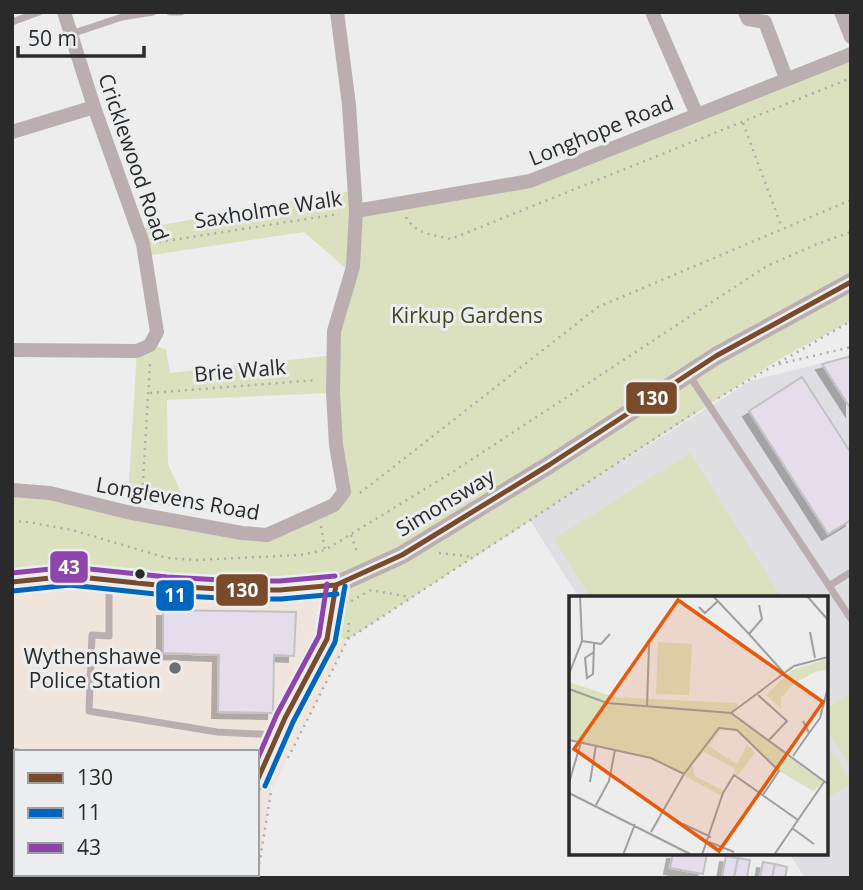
<svg xmlns="http://www.w3.org/2000/svg" width="863" height="890" font-family="'Open Sans',sans-serif">
  <style>
    .commercial { fill: #f0e5dd; fill-rule: evenodd }
    .built { fill: #dedee3 }
    .green { fill: #dbe1bf }
    .building { fill: #e5ddeb; stroke: #c2c2c2; stroke-width: 2; filter: url(#shadow) }
    .lines { fill: none; stroke-linecap: round; stroke-linejoin: round }
    .path { stroke: #b2acac; stroke-width: 2.5; stroke-dasharray: 2 5; stroke-linecap: butt }
    .service { stroke: #baaeb1; stroke-width: 7 }
    .minor { stroke: #baaeb1; stroke-width: 14 }
    .tertiary { stroke: #baaeb1; stroke-width: 18 }
    .bus-1-casing { stroke: #ecedee; stroke-width: 10 }
    .bus-2-casing { stroke: #ecedee; stroke-width: 10 }
    .bus-3-casing { stroke: #ecedee; stroke-width: 10 }
    .bus-1 { stroke: #7a4b2a; stroke-width: 5 }
    .bus-2 { stroke: #0065bd; stroke-width: 5 }
    .bus-3 { stroke: #8e44ad; stroke-width: 5 }
    .bus-dot { fill: #2a2a2b; stroke: #ecedee; stroke-width: 2.5 }
    .poi-dot { fill: #6e6e6f; stroke: #ecedee; stroke-width: 2.5 }
    .labels { text-anchor: middle; dominant-baseline: central; stroke-width: 6; stroke-linejoin: round; paint-order: stroke }
    .street-label { font-size: 21px; fill: #2a2a2b; stroke: #ecedee }
    .park-label { font-size: 21px; fill: #41471e; stroke: #ecedee }
    .poi-label { font-size: 21px; fill: #2a2a2b; stroke: #ecedee; text-anchor: end }
    .inset-road { fill: none; stroke: #9f9f9f; stroke-width: 2 }
    .view { fill: #e8590c; fill-opacity: 0.15; stroke: #e8590c; stroke-width: 3.5 }
    .inset-edge { fill: none; stroke: #2a2a2b; stroke-width: 3.5 }
    .line-badge { stroke: #ecedee; stroke-width: 2.5 }
    .badge-label { font-size: 19px; text-anchor: middle; font-weight: bold; fill: #fff }
  </style>
  <defs>
    <filter id="shadow"><feDropShadow dx="-6" dy="6" stdDeviation="0" flood-color="#0004"/></filter>
  </defs>
  <rect width="100%" height="100%" fill="#ededed"/>
  <path class="commercial" d="M12,582L336,585L327,639H348L271,792L257,878H12ZM16,752H257V874H16Z"/>
  <polygon class="built" points="851,356 851,878 805,878 789,853 826,853 826,598 579,598 530,520 750,381"/>
  <g class="green">
    <polygon points="851,54 851,321 778,360 348,639 327,639 336,586 12,582 12,490 267,535 344,492 332,393 167,400 168,464 188,508 146,504 128,496 137,351 150,345 166,349 170,373 335,355 351,273 304,232 146,256 139,229 355,190 356,210 530,181"/>
    <polygon points="690,453 782,598 591,598 554,539"/>
    <polygon points="850,693 851,695 851,767 826,729 826,708"/>
    <polygon points="826,743 851,781 851,784 826,799"/>
  </g>
  <g class="building">
    <polygon points="851,356 851,409 822,364"/>
    <polygon points="802,377 851,453 851,520 828,534 749,411"/>
    <polygon points="163,610 296,612 294,656 274,655 273,713 218,712 219,655 163,653"/>
    <polygon points="673,853 707,853 703,874 670,868"/>
    <polygon points="726,856 738,858 734,878 722,878"/>
    <polygon points="738,858 750,860 747,878 734,878"/>
    <polygon points="763,862 775,864 772,878 760,878"/>
    <polygon points="775,864 787,867 785,878 772,878"/>
  </g>
  <g class="lines">
    <g class="path">
      <polyline points="743,123 782,228"/>
      <path d="M406,217C415,234 434,235 451,239L851,78"/>
      <polyline points="159,242 339,214"/>
      <polyline points="779,364 851,347"/>
      <polyline points="150,393 317,380"/>
      <polyline points="718,398 851,321"/>
      <polyline points="360,493 598,307 851,200"/>
      <polyline points="142,499 150,363"/>
      <polyline points="12,521 28,522 72,530 167,558 197,560 300,555 325,550 451,473 767,266 817,244 851,232"/>
      <polyline points="321,526 325,550"/>
      <polyline points="351,535 358,555"/>
      <polyline points="439,553 474,557"/>
      <polyline points="351,601 371,590 410,597"/>
      <polyline points="348,639 349,618"/>
      <polyline points="288,758 348,639 697,411"/>
      <polyline points="12,767 16,766"/>
      <polyline points="178,878 179,874"/>
      <polyline points="257,878 271,792"/>
    </g>
    <g class="service">
      <polyline points="170,12 181,12"/>
      <polyline points="12,22 39,12"/>
      <polyline points="71,34 122,17 153,12"/>
      <polyline points="689,375 851,619"/>
      <polyline points="109,580 109,636 92,635 89,711 217,732 277,735"/>
      <polyline points="829,586 851,572"/>
      <polyline points="12,751 18,752"/>
    </g>
    <g class="minor">
      <polyline points="652,12 697,115"/>
      <polyline points="745,12 748,19 765,22 786,78"/>
      <polyline points="841,12 851,37"/>
      <polyline points="12,132 94,107"/>
      <polyline points="356,211 530,181 851,54"/>
      <polyline points="12,350 137,351 150,345 157,332 143,244 94,107 64,12"/>
      <polyline points="12,490 50,493 127,512 242,533 267,535 334,505 344,492 336,445 333,393 334,331 353,267 356,211 349,105 337,12"/>
    </g>
    <g class="tertiary">
      <polyline points="12,582 70,576 166,586 239,590 280,590 336,585 402,555 549,465 716,356 851,282"/>
      <polyline points="257,782 285,718 327,639 336,585"/>
      <polyline points="238,878 238,874"/>
    </g>
    <defs>
      <g id="bus-1">
        <polyline points="12,582 70,576 166,586 239,590 280,590 336,585 402,555 549,465 716,356 851,282"/>
        <polyline points="257,781 285,718 327,639 336,585"/>
      </g>
      <g id="bus-2">
        <polyline points="13,591 70,585 165,595 239,599 281,599 337,594"/>
        <polyline points="265,786 293,722 335,642 345,586"/>
      </g>
      <g id="bus-3">
        <polyline points="12,573 70,567 167,577 239,581 280,581 335,576"/>
        <polyline points="257,760 277,714 319,636 327,584"/>
      </g>
    </defs>
    <use href="#bus-1" class="bus-1-casing"/>
    <use href="#bus-2" class="bus-2-casing"/>
    <use href="#bus-3" class="bus-3-casing"/>
    <use href="#bus-1" class="bus-1"/>
    <use href="#bus-2" class="bus-2"/>
    <use href="#bus-3" class="bus-3"/>
  </g>
  <circle class="bus-dot" cx="140" cy="574" r="6"/>
  <circle class="poi-dot" cx="175" cy="668" r="7"/>
  <g class="labels">
    <g class="street-label">
      <text transform="translate(601 130) rotate(-22)">Longhope Road</text>
      <text transform="translate(134 157) rotate(71)">Cricklewood Road</text>
      <text transform="translate(268 209) rotate(-9)">Saxholme Walk</text>
      <text transform="translate(240 370) rotate(-5)">Brie Walk</text>
      <text transform="translate(178 498) rotate(10)">Longlevens Road</text>
      <text transform="translate(445 502) rotate(-31)">Simonsway</text>
    </g>
    <g class="park-label">
      <text x="467" y="315">Kirkup Gardens</text>
    </g>
    <g class="poi-label">
      <text x="161" y="656">Wythenshawe<tspan x="161" dy="24">Police Station</tspan></text>
    </g>
  </g>
  <g transform="translate(569 596)">
    <rect width="259" height="259" fill="#ededed"/>
    <path d="M89,46L123,48L120,99L87,98ZM259,63V79L256,74L246,76L224,88L212,102V112L197,99L223,74ZM0,86L45,101L166,107L170,109L162,117L255,186L244,195L210,175L172,137L153,131L140,150L168,168L178,148L186,157L168,180L165,172L135,156L123,168L126,180L155,195L153,200L82,162L0,144Z" fill="#dbe1bf"/>
    <path class="inset-road" d="M144,0L180,38M238,0L259,24M190,9L193,23L180,38L215,77M130,11L136,17L149,5M241,36L246,62M13,45L32,48L41,38M25,56L16,62L18,82L24,78L25,48M0,78L13,45L11,0M0,93L38,107L162,117L259,188M189,99L218,125L199,145M78,111L80,48M162,117L225,70L259,61M240,137L251,122L259,91M0,144L82,162L115,178M224,160L240,137L234,125M21,186L27,149M0,187L12,146M0,197L123,259M27,209L40,185L46,154M114,228L142,241M223,232L245,248M82,236L115,178L150,132L168,134L210,175L194,199M140,246L165,256M54,259L66,228M133,259L154,197L165,179L229,224M205,259L255,186"/>
    <path class="view" d="M109,4L254,106L150,255L5,153Z"/>
    <rect width="259" height="259" class="inset-edge"/>
  </g>
  <g class="line-badge">
    <rect x="625" y="381" width="53" height="34" rx="7" fill="#7a4b2a"/>
    <rect x="49" y="550" width="40" height="34" rx="7" fill="#8e44ad"/>
    <rect x="215" y="573" width="54" height="34" rx="7" fill="#7a4b2a"/>
    <rect x="155" y="579" width="40" height="33" rx="7" fill="#0065bd"/>
  </g>
  <g class="badge-label">
    <text x="652" y="405">130</text>
    <text x="69" y="574">43</text>
    <text x="242" y="597">130</text>
    <text x="175" y="602">11</text>
  </g>
  <rect width="863" height="890" fill="none" stroke="#2a2a2b" stroke-width="28"/>
  <rect x="14" y="750" width="245" height="126" fill="#ecedee" stroke="#9e9fa0" stroke-width="2"/>
  <rect x="28" y="773" width="35" height="10" fill="#7a4b2a" stroke="#9e9fa0" stroke-width="2"/>
  <text x="77" y="785" font-size="21" fill="#2a2a2b">130</text>
  <rect x="28" y="808" width="35" height="10" fill="#0065bd" stroke="#9e9fa0" stroke-width="2"/>
  <text x="77" y="820" font-size="21" fill="#2a2a2b">11</text>
  <rect x="28" y="843" width="35" height="10" fill="#8e44ad" stroke="#9e9fa0" stroke-width="2"/>
  <text x="77" y="855" font-size="21" fill="#2a2a2b">43</text>
  <path d="M18 46v10h126v-10" fill="none" stroke="#2a2a2b" stroke-width="3.5"/>
  <text x="28" y="46" font-size="21" fill="#2a2a2b" stroke="#ecedee" stroke-width="5" paint-order="stroke">50 m</text>
</svg>
